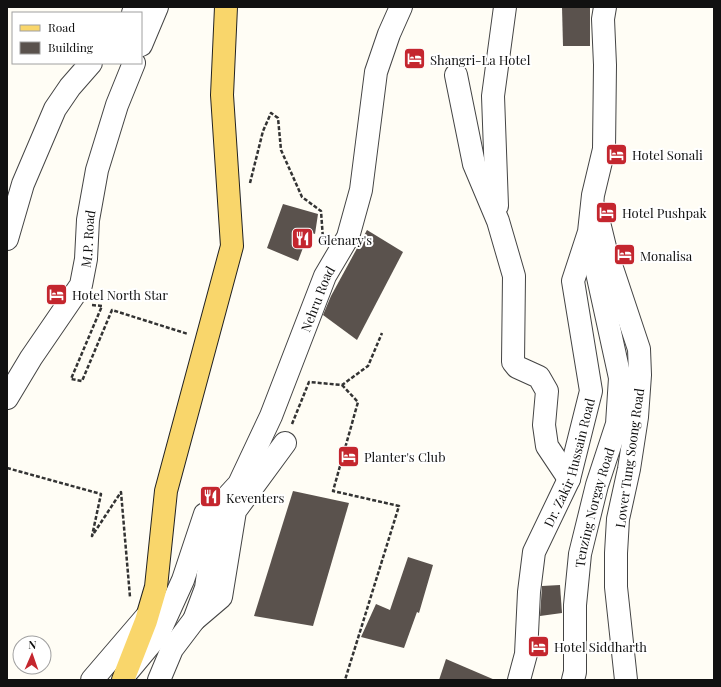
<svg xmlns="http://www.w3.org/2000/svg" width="721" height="687" font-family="'Playfair Display',serif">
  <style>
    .building { fill: #5a524d }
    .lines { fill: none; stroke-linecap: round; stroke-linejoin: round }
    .minor-casing { stroke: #444; stroke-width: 24 }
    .major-casing { stroke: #222; stroke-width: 24 }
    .path { stroke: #333; stroke-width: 2.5; stroke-dasharray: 4 2; stroke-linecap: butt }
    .minor { stroke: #fff; stroke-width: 22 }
    .major { stroke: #f9d66b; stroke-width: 22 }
    .labels { text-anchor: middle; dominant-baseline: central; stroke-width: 4; stroke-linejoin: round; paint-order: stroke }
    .poi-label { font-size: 13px; fill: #111; stroke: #fff; text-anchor: start }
    .street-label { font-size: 13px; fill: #111; stroke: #fff }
  </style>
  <rect width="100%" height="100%" fill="#fffdf5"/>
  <g class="building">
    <polygon points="562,7 590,7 590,46 563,46"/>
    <polygon points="283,204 318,214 315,234 309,232 298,261 267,248"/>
    <polygon points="367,230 403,252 357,340 323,315 331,296"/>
    <polygon points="293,491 349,503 313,626 254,616"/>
    <polygon points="408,557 433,565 419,613 417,612 404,648 361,637 376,604 390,610"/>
    <polygon points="560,585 562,613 540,616 542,586"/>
    <polygon points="446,659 495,680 439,680"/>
  </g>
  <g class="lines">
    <defs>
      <g id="minor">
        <polyline points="133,13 135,7"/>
        <polyline points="141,45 157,7"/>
        <polyline points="456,75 474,164 498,221 514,276 513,362 517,367 539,377 547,391 544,425 547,446 569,479"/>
        <polyline points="497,206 493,96 505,7"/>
        <polyline points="596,210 605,247 639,349 640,375 637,417 629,469 618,519 616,553 616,587 626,680"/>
        <polyline points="7,239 23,184 55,109 70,87 91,63"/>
        <path id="s1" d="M7,398L31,358L81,285L86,259L88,220L97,170L117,105L134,63"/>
        <polyline points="194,620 221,597 235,511 285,443"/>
        <path id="s2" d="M128,671L158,635L183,580L205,514L217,508L239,484L271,416L325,276L348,237L361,190L376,72L389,34L401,7"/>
        <polyline points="92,680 146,617"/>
        <polyline points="159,680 172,649 194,620 206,588 217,508"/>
        <path id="s3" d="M519,680L526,654L529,592L534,552L569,479L591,391L573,281L589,232L593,195L604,149L605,65L603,19L605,7"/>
        <path id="s4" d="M573,680L575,672V605L580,554L597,485L617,424L620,378L589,236"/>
      </g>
      <polyline id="major" points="123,680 146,621 156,587 166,491 232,246 222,95 226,7"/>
    </defs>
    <use href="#minor" class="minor-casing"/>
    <use href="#major" class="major-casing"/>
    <g class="path">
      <polyline points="250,183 263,131 271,113 278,118 281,150 302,197 321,211 323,239"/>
      <polyline points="92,305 102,306 71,379 82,381 112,310 188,334"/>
      <polyline points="342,385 358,402 333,491 399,506 345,680"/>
      <polyline points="292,424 309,382 342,385 368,366 382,333"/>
      <polyline points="7,468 101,494 92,536 121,492 130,597"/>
    </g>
    <use href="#minor" class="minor"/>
    <use href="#major" class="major"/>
  </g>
  <defs>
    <symbol id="hotel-square" viewBox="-11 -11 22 22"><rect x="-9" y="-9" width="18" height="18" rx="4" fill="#c4262e" stroke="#fff"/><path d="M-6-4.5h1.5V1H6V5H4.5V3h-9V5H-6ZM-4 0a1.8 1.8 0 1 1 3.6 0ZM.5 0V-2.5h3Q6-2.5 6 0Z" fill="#fff"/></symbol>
    <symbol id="restaurant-square" viewBox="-11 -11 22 22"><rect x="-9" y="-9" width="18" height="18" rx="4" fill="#c4262e" stroke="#fff"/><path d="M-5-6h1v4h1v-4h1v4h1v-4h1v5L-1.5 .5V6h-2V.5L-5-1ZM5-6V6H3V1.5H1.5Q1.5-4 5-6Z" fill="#fff"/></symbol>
  </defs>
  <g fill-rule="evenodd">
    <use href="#hotel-square" x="402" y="46" width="25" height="25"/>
    <use href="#hotel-square" x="604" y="142" width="25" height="25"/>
    <use href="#hotel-square" x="594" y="200" width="25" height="25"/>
    <use href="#restaurant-square" x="290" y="226" width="25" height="25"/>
    <use href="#hotel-square" x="612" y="242" width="25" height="25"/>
    <use href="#hotel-square" x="44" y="282" width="25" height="25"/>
    <use href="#hotel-square" x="336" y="444" width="25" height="25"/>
    <use href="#restaurant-square" x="198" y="484" width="25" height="25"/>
    <use href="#hotel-square" x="526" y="634" width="25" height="25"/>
  </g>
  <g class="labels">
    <g class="poi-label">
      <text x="430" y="59">Shangri-La Hotel</text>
      <text x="632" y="154">Hotel Sonali</text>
      <text x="622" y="212">Hotel Pushpak</text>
      <text x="318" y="239">Glenary's</text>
      <text x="640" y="255">Monalisa</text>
      <text x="72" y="294">Hotel North Star</text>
      <text x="364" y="456">Planter's Club</text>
      <text x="226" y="497">Keventers</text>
      <text x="554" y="646">Hotel Siddharth</text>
    </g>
    <g class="street-label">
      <text stroke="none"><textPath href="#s1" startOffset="182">M.P. Road</textPath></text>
      <text stroke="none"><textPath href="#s2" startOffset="424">Nehru Road</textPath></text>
      <text transform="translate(629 458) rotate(-82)">Lower Tung Soong Road</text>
      <text stroke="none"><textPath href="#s3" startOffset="226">Dr. Zakir Hussain Road</textPath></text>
      <text stroke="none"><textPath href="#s4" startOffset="175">Tenzing Norgay Road</textPath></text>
    </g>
  </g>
  <rect width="721" height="687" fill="none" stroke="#111111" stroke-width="16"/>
  <rect x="12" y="12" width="130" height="52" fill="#ffffff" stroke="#a0a0a0"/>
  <rect x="20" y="25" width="20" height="6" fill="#f9d66b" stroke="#a0a0a0"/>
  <text x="48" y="32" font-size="12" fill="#111111">Road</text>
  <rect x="20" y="42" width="20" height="12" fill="#5a524d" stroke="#a0a0a0"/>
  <text x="48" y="52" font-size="12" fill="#111111">Building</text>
  <g transform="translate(32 655) rotate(2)"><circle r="19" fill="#ffffff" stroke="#a0a0a0"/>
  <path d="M0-3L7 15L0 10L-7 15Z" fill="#c4262e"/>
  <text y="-6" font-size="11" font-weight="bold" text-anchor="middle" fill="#111111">N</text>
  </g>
</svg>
